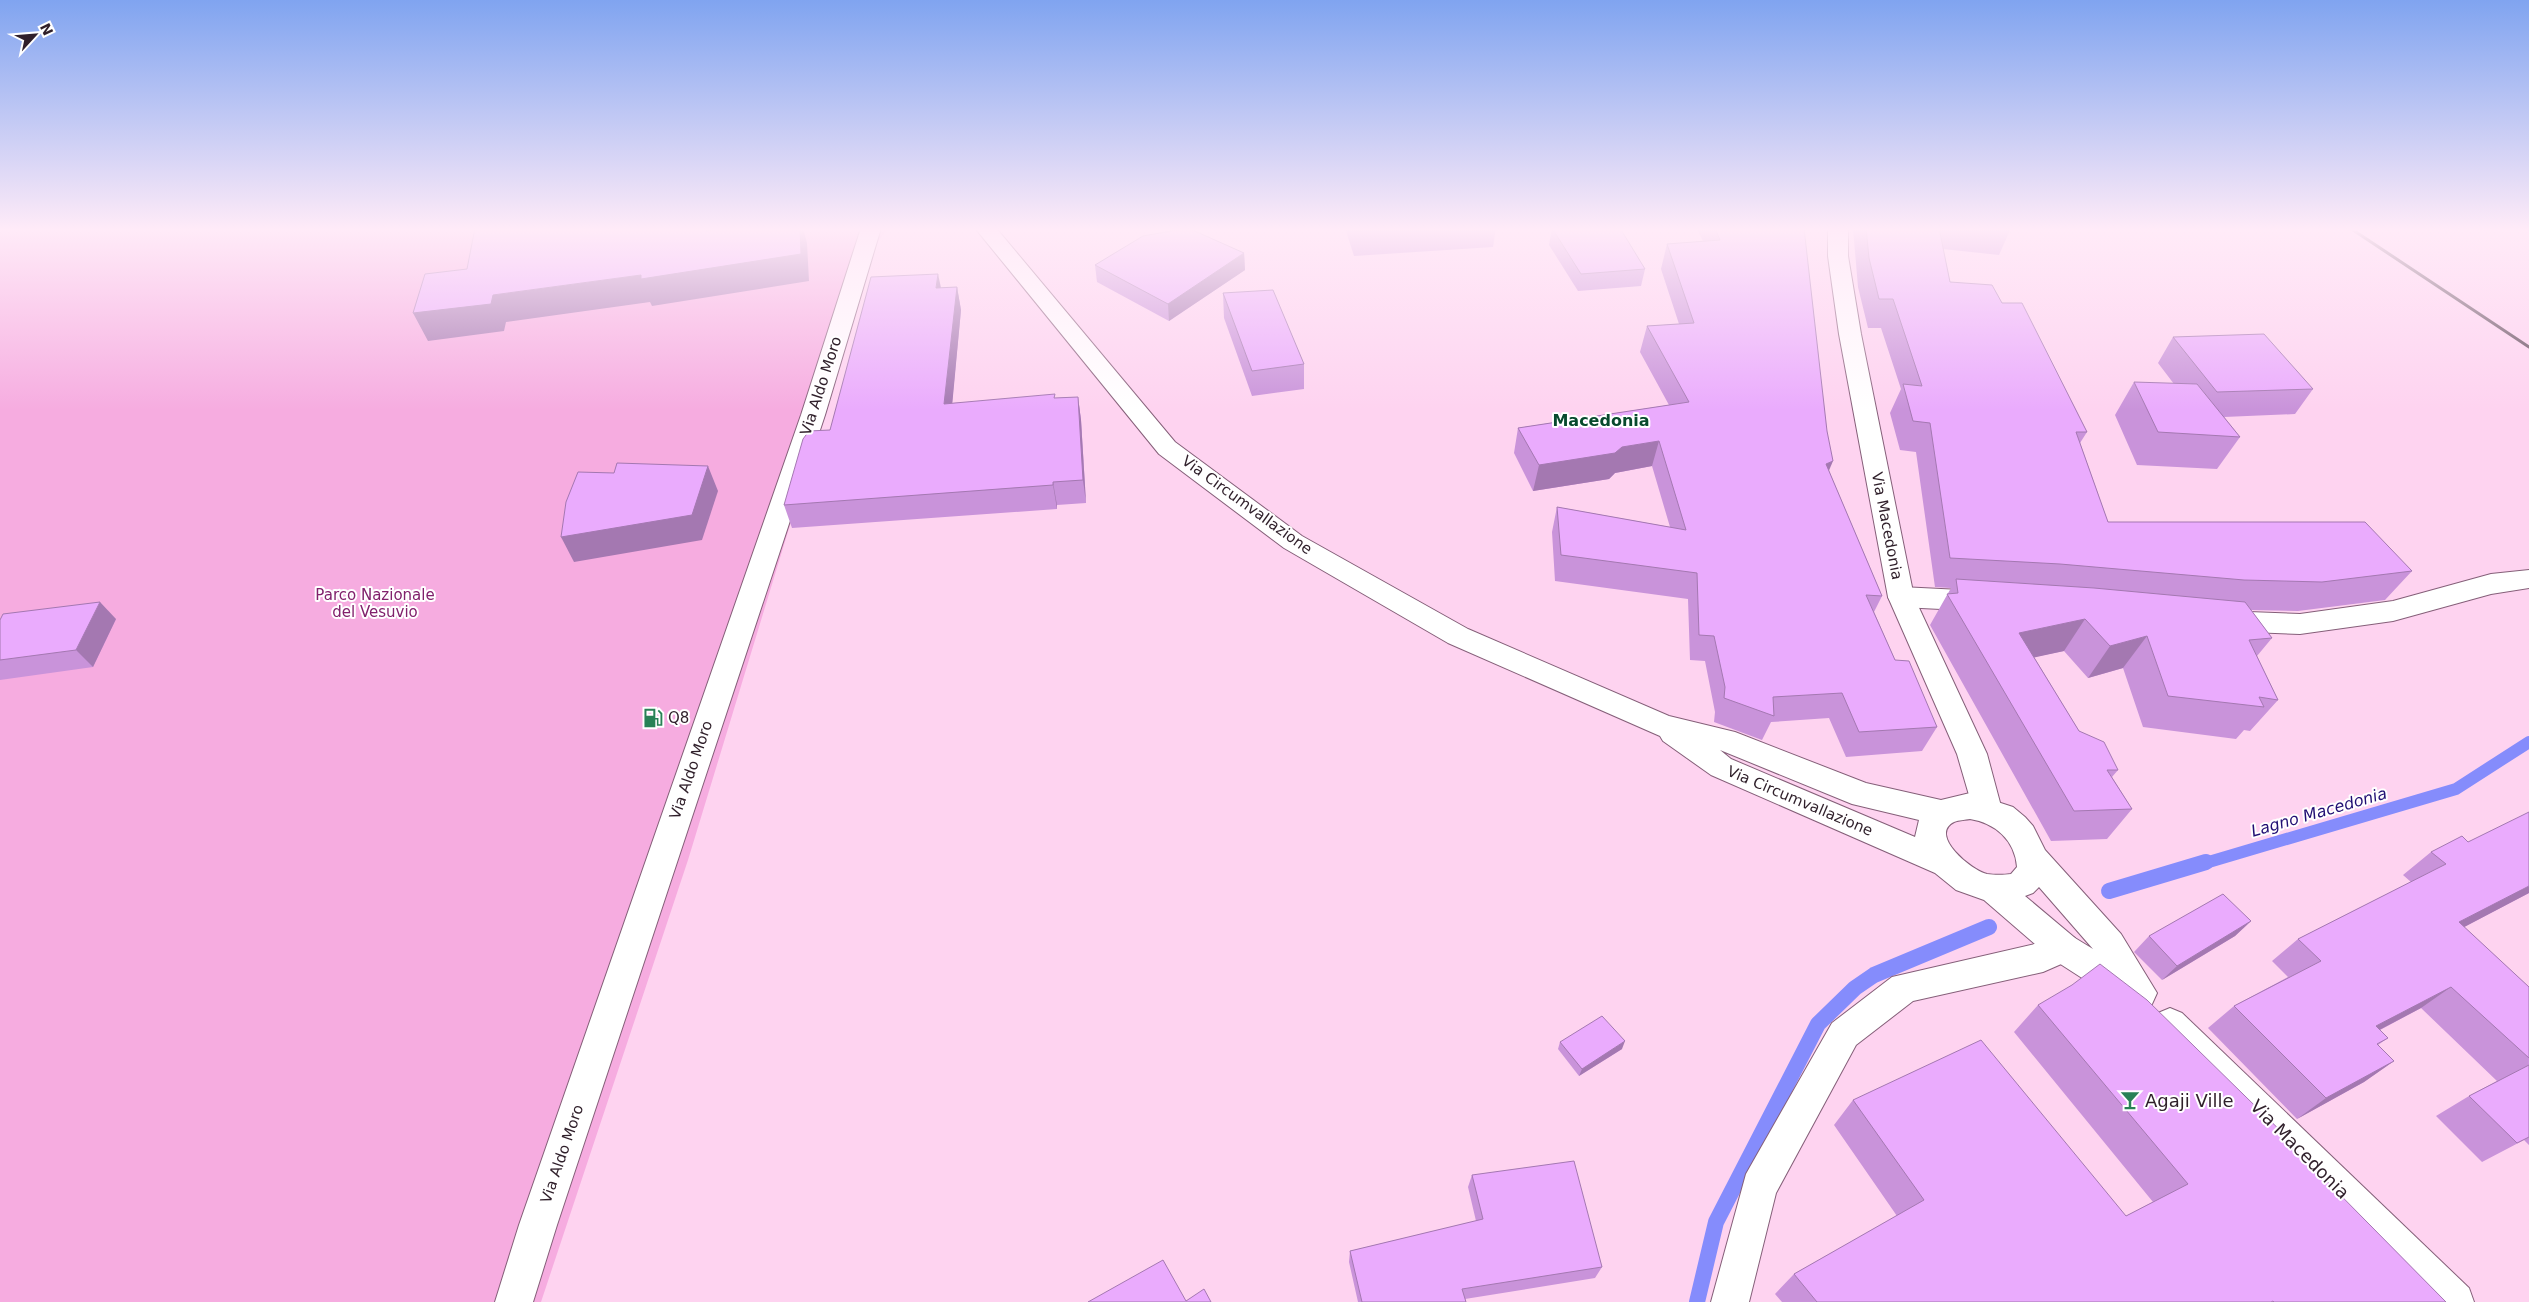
<svg xmlns="http://www.w3.org/2000/svg" width="2529" height="1302" font-family="'DejaVu Sans',sans-serif">
  <style>
    .green { fill: #f6ace0 }
    .lines { fill: none; stroke-linecap: round; stroke-linejoin: round }
    .stream-far1 { stroke: #858cfc; stroke-width: 12 }
    .stream { stroke: #858cfc; stroke-width: 16 }
    .minor-casing { stroke: #855f79; stroke-width: 2 }
    .tertiary-casing { stroke: #855f79; stroke-width: 2 }
    .secondary-casing { stroke: #855f79; stroke-width: 2 }
    .minor { fill: #fff; fill-rule: evenodd }
    .tertiary { fill: #fff; fill-rule: evenodd }
    .secondary { fill: #fff; fill-rule: evenodd }
    .rail { stroke: #594453; stroke-width: 3 }
    .wall { fill: #c993da }
    .shaded-wall { fill: #a478b1 }
    .building { fill: #eaabfd; stroke: #a478b1 }
    .labels { text-anchor: middle; dominant-baseline: central; stroke-width: 4; stroke-linejoin: round; paint-order: stroke }
    .street-label { font-size: 15px; fill: #2f1f2a; stroke: #fff }
    .park-label { font-size: 15px; fill: #81216c; stroke: #fff }
    .poi-label { font-size: 15px; fill: #2f1f2a; stroke: #fff; text-anchor: start }
    .neighbourhood-label { font-size: 16px; font-weight: bold; fill: #084a2e; stroke: #fff }
    .water-label { font-size: 16px; font-style: italic; fill: #210f73; stroke: #fff }
    .near-poi-label { font-size: 18px; fill: #2f1f2a; stroke: #fff; text-anchor: start }
    .near-street-label { font-size: 18px; fill: #2f1f2a; stroke: #fff }
  </style>
  <rect width="100%" height="100%" fill="#fed3f0"/>
  <polygon class="green" points="0,228 888,228 875,246 688,860 541,1302 0,1302"/>
  <g class="lines">
    <polyline class="stream-far1" points="2202,864 2456,789 2529,742"/>
    <g class="stream">
      <polyline points="2109,891 2206,862"/>
      <polyline points="1697,1302 1716,1222 1818,1024 1855,988 1874,975 1989,927"/>
    </g>
    <defs>
      <g id="minor">
        <polygon points="861,228 881,228 825,415 557,1225 533,1302 495,1302 519,1225 801,415"/>
        <polygon points="2529,570 2529,588 2491,594 2393,621 2300,634 2223,631 2213,628 2210,621 2213,614 2223,611 2300,614 2393,601 2491,574"/>
        <polygon points="1901,587 1981,591 1990,594 1994,601 1990,608 1981,611 1901,607 1892,604 1888,597 1892,590"/>
        <polygon points="2063,933 2075,938 2079,948 2075,958 2043,972 1913,1001 1856,1045 1776,1193 1749,1302 1711,1302 1746,1174 1832,1023 1892,977 2039,943"/>
      </g>
      <polygon id="tertiary" points="1828,228 1848,228 1848,256 1861,334 1914,597 1987,754 2002,810 1998,819 1987,823 1976,819 1957,754 1888,597 1839,334 1828,256"/>
      <g id="secondary">
        <path d="M975,228H996L1175,442L1302,536L1468,629L1669,716L1735,732L1866,783L1941,800L1970,793L2013,807L2025,817L2033,826L2045,850L2121,934L2157,993L2152,1004L2140,1008L2113,998L2051,958L1984,900L1956,890L1935,873L1711,775L1663,741L1660,736L1448,643L1284,548L1159,454ZM1720,750L1852,804L1919,820L1915,837L1731,759ZM1970,819C1995,823 2015,840 2017,867L2011,874C2004,875 1994,875 1987,874C1972,871 1928,835 1954,822C1959,820 1965,820 1970,819ZM2039,887L2093,949L2075,938L2025,896L2033,893Z"/>
        <polygon points="2170,1008 2182,1013 2469,1288 2474,1302 2427,1302 2158,1035 2153,1024 2158,1013"/>
      </g>
    </defs>
    <use href="#minor" class="minor-casing"/>
    <use href="#tertiary" class="tertiary-casing"/>
    <use href="#secondary" class="secondary-casing"/>
    <use href="#minor" class="minor"/>
    <use href="#tertiary" class="tertiary"/>
    <use href="#secondary" class="secondary"/>
    <polyline class="rail" points="2350,228 2529,347"/>
  </g>
  <g class="wall">
    <polygon points="1345,228 1496,228 1493,247 1354,256"/>
    <polygon points="1552,228 1645,269 1641,286 1578,291 1549,245"/>
    <polygon points="1697,228 1804,228 1829,471 1882,596 1874,612 1895,660 1937,727 1922,751 1846,757 1829,718 1771,722 1762,740 1714,722 1715,712 1705,661 1690,660 1688,599 1555,581 1552,532 1557,507 1670,527 1652,466 1615,473 1609,479 1533,491 1514,453 1518,428 1669,405 1640,352 1647,326 1679,324 1661,269 1667,244 1703,241 1697,229"/>
    <polygon points="1853,228 2011,228 1999,255 1943,249 1950,282 2002,303 2087,432 2080,443 2108,522 2412,571 2385,600 2298,611 2251,610 2272,638 2257,656 2278,700 2250,731 2244,730 2236,739 2143,727 2123,668 2088,678 2064,651 2034,657 2079,731 2118,770 2112,777 2132,809 2107,839 2051,841 1930,625 1951,588 1935,587 1916,452 1900,450 1890,413 1901,389 1881,328 1868,328 1858,287"/>
    <polygon points="1244,253 1245,270 1169,321 1097,282 1095,265"/>
    <polygon points="957,287 961,310 952,403 1078,397 1081,420 1086,503 1057,505 1057,509 792,528 784,505 830,430 941,288"/>
    <polygon points="1223,293 1304,364 1304,389 1252,396 1224,318"/>
    <polygon points="2173,337 2313,389 2295,414 2224,417 2240,437 2217,469 2137,465 2115,415 2134,382 2174,384 2158,363"/>
    <polygon points="116,619 93,667 0,680 0,620"/>
    <polygon points="2431,852 2529,893 2464,927 2529,987 2529,1145 2524,1140 2482,1162 2436,1116 2469,1096 2497,1081 2421,1008 2380,1030 2388,1038 2378,1045 2394,1061 2364,1082 2297,1119 2208,1028 2234,1006 2288,977 2272,961 2298,939 2411,882 2403,875"/>
    <polygon points="2251,921 2235,936 2162,980 2134,952 2149,936"/>
    <polygon points="2038,1005 2291,1146 2446,1302 1782,1302 1775,1294 1794,1274 1897,1216 1834,1125 1853,1100 2126,1216 2153,1202 2014,1032"/>
    <polygon points="1560,1042 1622,1049 1579,1076 1558,1049"/>
    <polygon points="1472,1175 1602,1267 1595,1278 1465,1299 1466,1302 1358,1302 1349,1262 1350,1251 1476,1221 1468,1187"/>
  </g>
  <g class="shaded-wall">
    <polygon points="706,228 714,228 715,257 706,231"/>
    <polygon points="800,228 803,228 807,243 809,281 652,306 650,302 506,322 504,331 428,341 413,313 493,295 641,275"/>
    <polygon points="1244,253 1245,270 1169,321 1168,304"/>
    <polygon points="938,274 943,297 936,288"/>
    <polygon points="957,287 961,310 950,428 944,404"/>
    <polygon points="1078,397 1081,420 1086,503 1083,480"/>
    <polygon points="1659,441 1652,466 1615,473 1609,479 1533,491 1539,465 1622,447"/>
    <polygon points="1833,461 1822,487 1826,464"/>
    <polygon points="708,466 718,491 702,540 574,562 561,537"/>
    <polygon points="1053,482 1057,505 1057,509 1053,485"/>
    <polygon points="100,602 116,619 93,667 76,650"/>
    <polygon points="2085,619 2064,651 1999,665 2019,633"/>
    <polygon points="2147,636 2123,668 2088,678 2110,646"/>
    <polygon points="2529,886 2529,893 2430,945 2459,922"/>
    <polygon points="2251,921 2235,936 2162,980 2177,966"/>
    <polygon points="2451,987 2421,1008 2347,1047 2376,1026"/>
    <polygon points="1625,1041 1622,1049 1579,1076 1582,1069"/>
    <polygon points="2394,1061 2364,1082 2297,1119 2326,1098"/>
  </g>
  <g class="building">
    <polygon points="475,228 706,228 706,231 724,228 800,228 801,254 641,279 641,275 493,295 491,304 413,313 425,274 467,269"/>
    <polygon points="1188,228 1244,253 1168,304 1095,265 1143,236"/>
    <polygon points="1354,228 1406,228 1355,231"/>
    <polygon points="1552,228 1620,228 1645,269 1581,274"/>
    <polygon points="1715,228 1804,228 1827,431 1833,461 1826,464 1882,596 1866,595 1895,660 1909,661 1937,727 1859,732 1842,693 1773,697 1774,716 1724,698 1725,687 1714,636 1699,635 1697,573 1561,555 1557,507 1686,530 1659,441 1622,447 1615,453 1539,465 1518,428 1689,402 1647,326 1694,323 1667,244 1720,240"/>
    <polygon points="1866,228 1939,228 1950,282 1992,285 2002,303 2022,303 2087,432 2076,432 2108,522 2365,522 2412,571 2322,582 2244,580 2060,564 1950,558 1930,423 1913,421 1903,384 1922,386 1893,299 1879,299 1869,258"/>
    <polygon points="938,274 936,288 957,287 944,404 1055,394 1054,398 1078,397 1083,480 1053,482 1053,485 784,505 803,439 809,431 830,430 871,277"/>
    <polygon points="1273,290 1304,364 1252,371 1223,293"/>
    <polygon points="2264,334 2313,389 2217,392 2173,337"/>
    <polygon points="2134,382 2197,384 2240,437 2158,432"/>
    <polygon points="617,463 708,466 692,515 561,537 566,502 578,472 614,473"/>
    <polygon points="1956,579 2094,588 2245,602 2272,638 2249,640 2278,700 2259,697 2264,707 2168,696 2147,636 2110,646 2085,619 2019,633 2079,731 2104,742 2118,770 2107,770 2132,809 2074,811 1947,594 1958,593"/>
    <polygon points="100,602 76,650 0,660 0,620 3,614"/>
    <polygon points="2529,812 2529,886 2459,922 2529,987 2529,1058 2451,987 2376,1026 2388,1038 2377,1044 2394,1061 2326,1098 2234,1006 2321,961 2298,939 2446,864 2431,852 2462,836 2468,842"/>
    <polygon points="2223,894 2251,921 2177,966 2149,936"/>
    <polygon points="2100,964 2147,1000 2294,1144 2291,1145 2446,1302 2274,1302 2273,1301 2271,1302 1817,1302 1794,1274 1924,1200 1853,1100 1981,1040 2126,1216 2188,1184 2038,1005 2072,985"/>
    <polygon points="1602,1016 1625,1041 1582,1069 1560,1042"/>
    <polygon points="2529,1065 2529,1137 2517,1143 2469,1096"/>
    <polygon points="1574,1161 1602,1267 1462,1289 1466,1302 1362,1302 1350,1251 1483,1219 1472,1175"/>
    <polygon points="1163,1260 1186,1301 1204,1289 1211,1302 1088,1302"/>
  </g>
  <linearGradient id="sky" x2="0" y2="1"><stop stop-color="#80a4f0"/><stop offset="0.56" stop-color="#ffebf8"/><stop offset="1" stop-color="#ffebf8" stop-opacity="0"/></linearGradient>
  <rect width="2529" height="410" fill="url(#sky)"/>
  <defs>
    <symbol id="fuel-bare" viewBox="-9 -9 18 18"><path d="M-5.5-6h7V0h2V4h1.3V-2.5L3-4.5l.8-.8L6-3V5H2.5V1h-1V6h-7ZM-4.2-4.7v3.2H.2V-4.7Z" fill="#288156" stroke="#fff" stroke-width="2.5" paint-order="stroke"/></symbol>
    <symbol id="bar-bare" viewBox="-9 -9 18 18"><path d="M-6-5H6L.8 .8V4.5H3.5V6h-7V4.5H-.8V.8Z" fill="#288156" stroke="#fff" stroke-width="2.5" paint-order="stroke"/></symbol>
  </defs>
  <g fill-rule="evenodd">
    <use href="#fuel-bare" x="639" y="704" width="28" height="28"/>
    <use href="#bar-bare" x="2116" y="1086" width="28" height="28"/>
  </g>
  <g class="labels">
    <g class="street-label">
      <text transform="translate(821 386) rotate(-72)">Via Aldo Moro</text>
      <text transform="translate(1247 505) rotate(36)">Via Circumvallazione</text>
      <text transform="translate(1887 526) rotate(79)">Via Macedonia</text>
      <text transform="translate(691 770) rotate(-71)">Via Aldo Moro</text>
      <text transform="translate(1800 801) rotate(23)">Via Circumvallazione</text>
      <text transform="translate(562 1154) rotate(-71)">Via Aldo Moro</text>
    </g>
    <g class="park-label">
      <text x="375" y="595">Parco Nazionale<tspan x="375" dy="17">del Vesuvio</tspan></text>
    </g>
    <g class="poi-label">
      <text x="668" y="718">Q8</text>
    </g>
    <g class="neighbourhood-label">
      <text x="1601" y="420">Macedonia</text>
    </g>
    <g class="water-label">
      <text transform="translate(2319 812) rotate(-16)">Lagno Macedonia</text>
    </g>
    <g class="near-poi-label">
      <text x="2145" y="1100">Agaji Ville</text>
    </g>
    <g class="near-street-label">
      <text transform="translate(2300 1149) rotate(45)">Via Macedonia</text>
    </g>
  </g>
  <g transform="translate(35 35) rotate(64)" stroke="#ffffff" stroke-width="4" paint-order="stroke">
  <path d="M0-4L9 19L0 12L-9 19Z" fill="#2f1f2a"/>
  <text y="-8" font-size="14" font-weight="bold" text-anchor="middle" fill="#2f1f2a">N</text>
  </g>
</svg>
